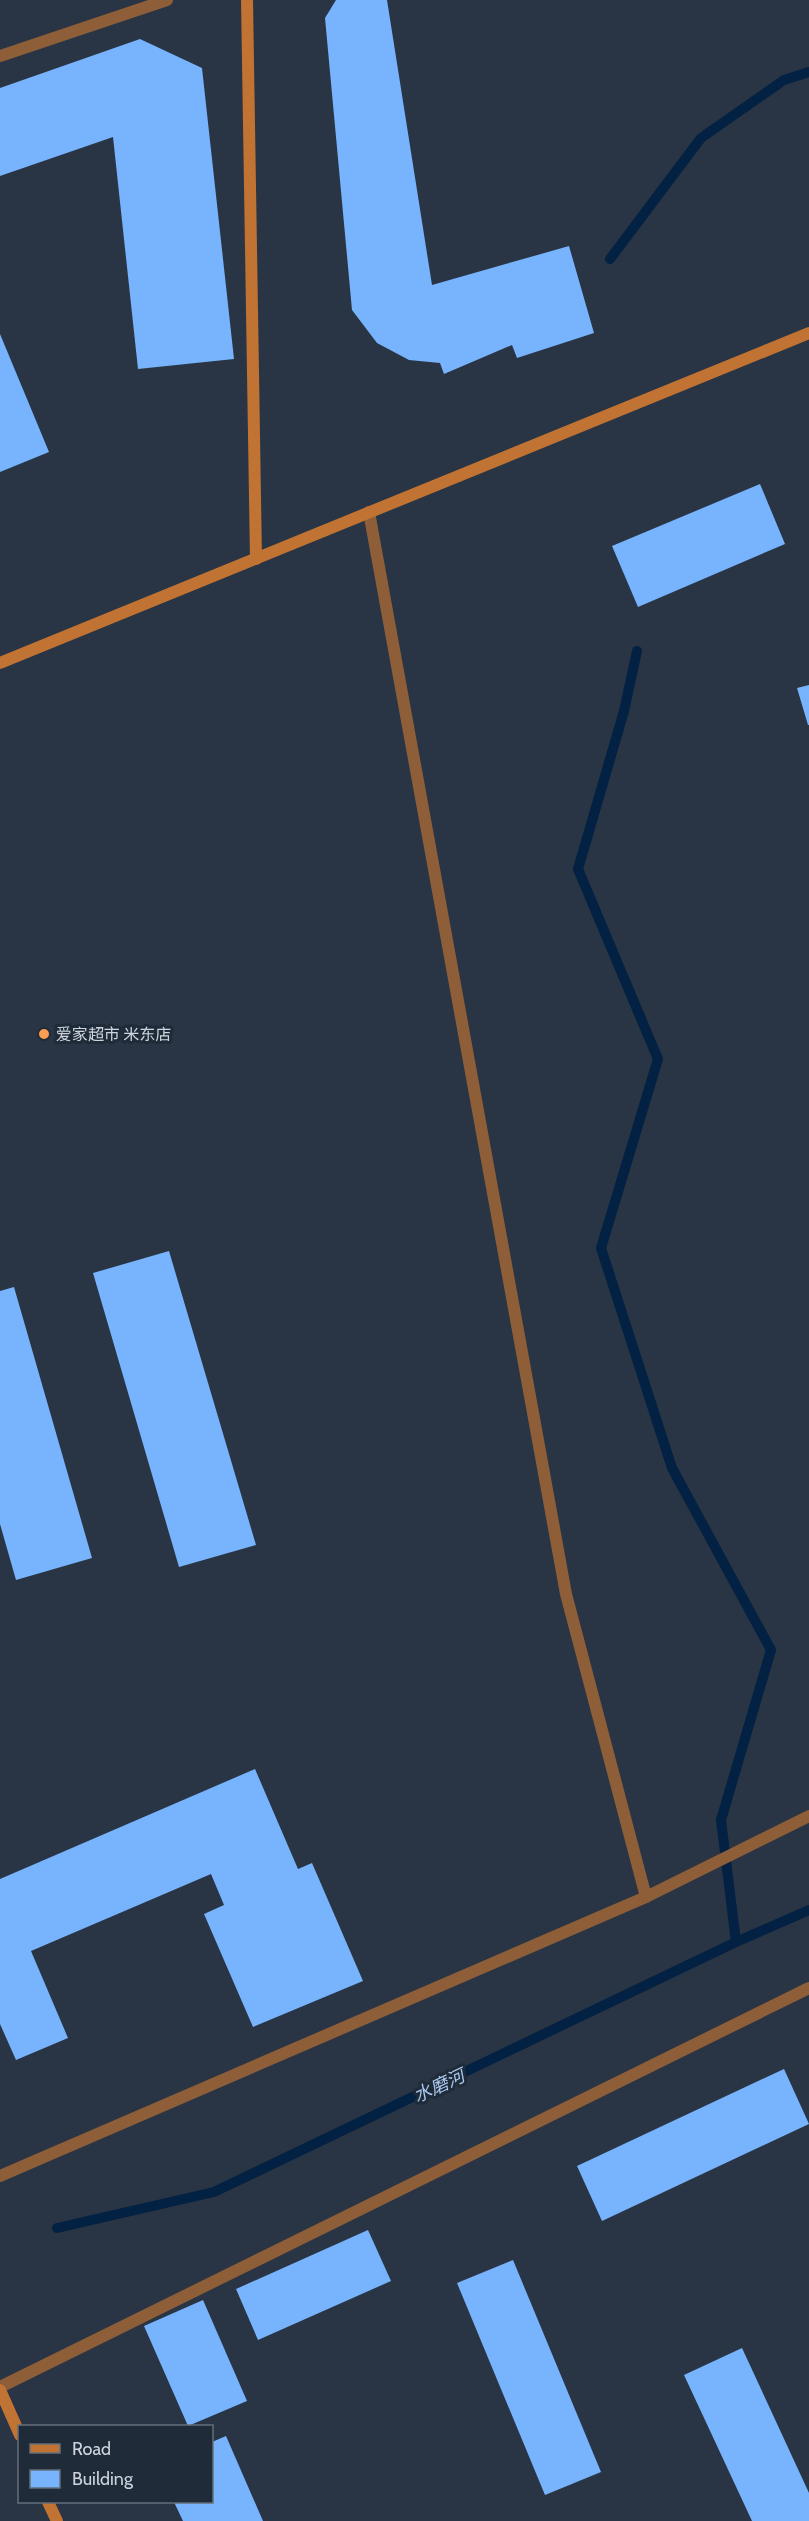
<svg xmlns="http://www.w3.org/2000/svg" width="809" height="2521" font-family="Cabin,'Noto Sans SC',sans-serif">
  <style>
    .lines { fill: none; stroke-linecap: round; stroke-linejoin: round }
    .stream { stroke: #022143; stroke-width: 10 }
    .building { fill: #77b4fd }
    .street { stroke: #8e5e38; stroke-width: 12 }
    .secondary { stroke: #c07332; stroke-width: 12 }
    .poi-dot { fill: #fc9e52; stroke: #1f2b39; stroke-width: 2 }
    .labels { text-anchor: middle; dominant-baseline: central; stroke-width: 6; stroke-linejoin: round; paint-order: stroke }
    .poi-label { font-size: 16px; fill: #cdd4de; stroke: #1f2b39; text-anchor: start }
    .water-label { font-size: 18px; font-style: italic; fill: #abc9ee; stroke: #1f2b39 }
  </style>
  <rect width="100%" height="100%" fill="#293544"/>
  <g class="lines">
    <g class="stream">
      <polyline points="610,259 701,138 784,80 809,72"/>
      <polyline points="637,651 624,711 578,869 658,1059 601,1248 672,1468 771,1650 721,1820 736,1942"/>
      <polyline points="57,2228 214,2192 736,1942 809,1910"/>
    </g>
  </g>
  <g class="building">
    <polygon points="336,0 387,0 432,285 569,246 594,333 517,358 512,345 444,374 440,363 409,360 377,343 352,310 325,18"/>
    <polygon points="140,39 202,68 234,359 138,369 113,137 0,176 0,88"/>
    <polygon points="0,334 49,452 0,472"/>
    <polygon points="760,484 785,544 638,607 612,546"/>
    <polygon points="809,685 809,725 808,725 797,688"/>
    <polygon points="169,1251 256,1545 179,1567 93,1273"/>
    <polygon points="14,1287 92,1558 16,1580 0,1524 0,1291"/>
    <polygon points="255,1769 298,1869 312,1863 363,1981 253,2027 204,1914 224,1905 211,1874 31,1951 68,2038 16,2060 0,2024 0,1879"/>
    <polygon points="784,2069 809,2124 602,2221 577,2166"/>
    <polygon points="368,2230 391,2281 258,2340 236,2289"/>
    <polygon points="513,2260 601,2472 545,2495 457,2283"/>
    <polygon points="203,2300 247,2401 188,2426 144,2326"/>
    <polygon points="742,2348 809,2493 809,2521 752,2521 684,2375"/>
    <polygon points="226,2436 263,2521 183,2521 174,2502 212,2502 212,2442"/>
  </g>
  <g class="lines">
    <g class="street">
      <polyline points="0,56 167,0"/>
      <polyline points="369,512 566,1594 646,1897"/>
      <polyline points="0,2176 646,1897 809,1816"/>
      <polyline points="0,2387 809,1988"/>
    </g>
    <g class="secondary">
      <polyline points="247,0 256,559"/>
      <polyline points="0,663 809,333"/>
      <polyline points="0,2390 20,2435"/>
      <polyline points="48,2502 57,2521"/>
    </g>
  </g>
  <circle class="poi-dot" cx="44" cy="1034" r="6"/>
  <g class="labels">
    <g class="poi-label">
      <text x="56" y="1034">爱家超市 米东店</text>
    </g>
    <g class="water-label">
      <text transform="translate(439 2086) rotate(-25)">水磨河</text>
    </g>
  </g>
  <rect x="18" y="2425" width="195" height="78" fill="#1f2b39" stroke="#656f7b" stroke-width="1.5"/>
  <rect x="30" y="2444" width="30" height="9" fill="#c07332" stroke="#656f7b" stroke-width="1.5"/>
  <text x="72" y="2455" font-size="18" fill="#cdd4de">Road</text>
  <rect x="30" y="2470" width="30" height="18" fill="#77b4fd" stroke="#656f7b" stroke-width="1.5"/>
  <text x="72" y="2485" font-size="18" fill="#cdd4de">Building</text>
</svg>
